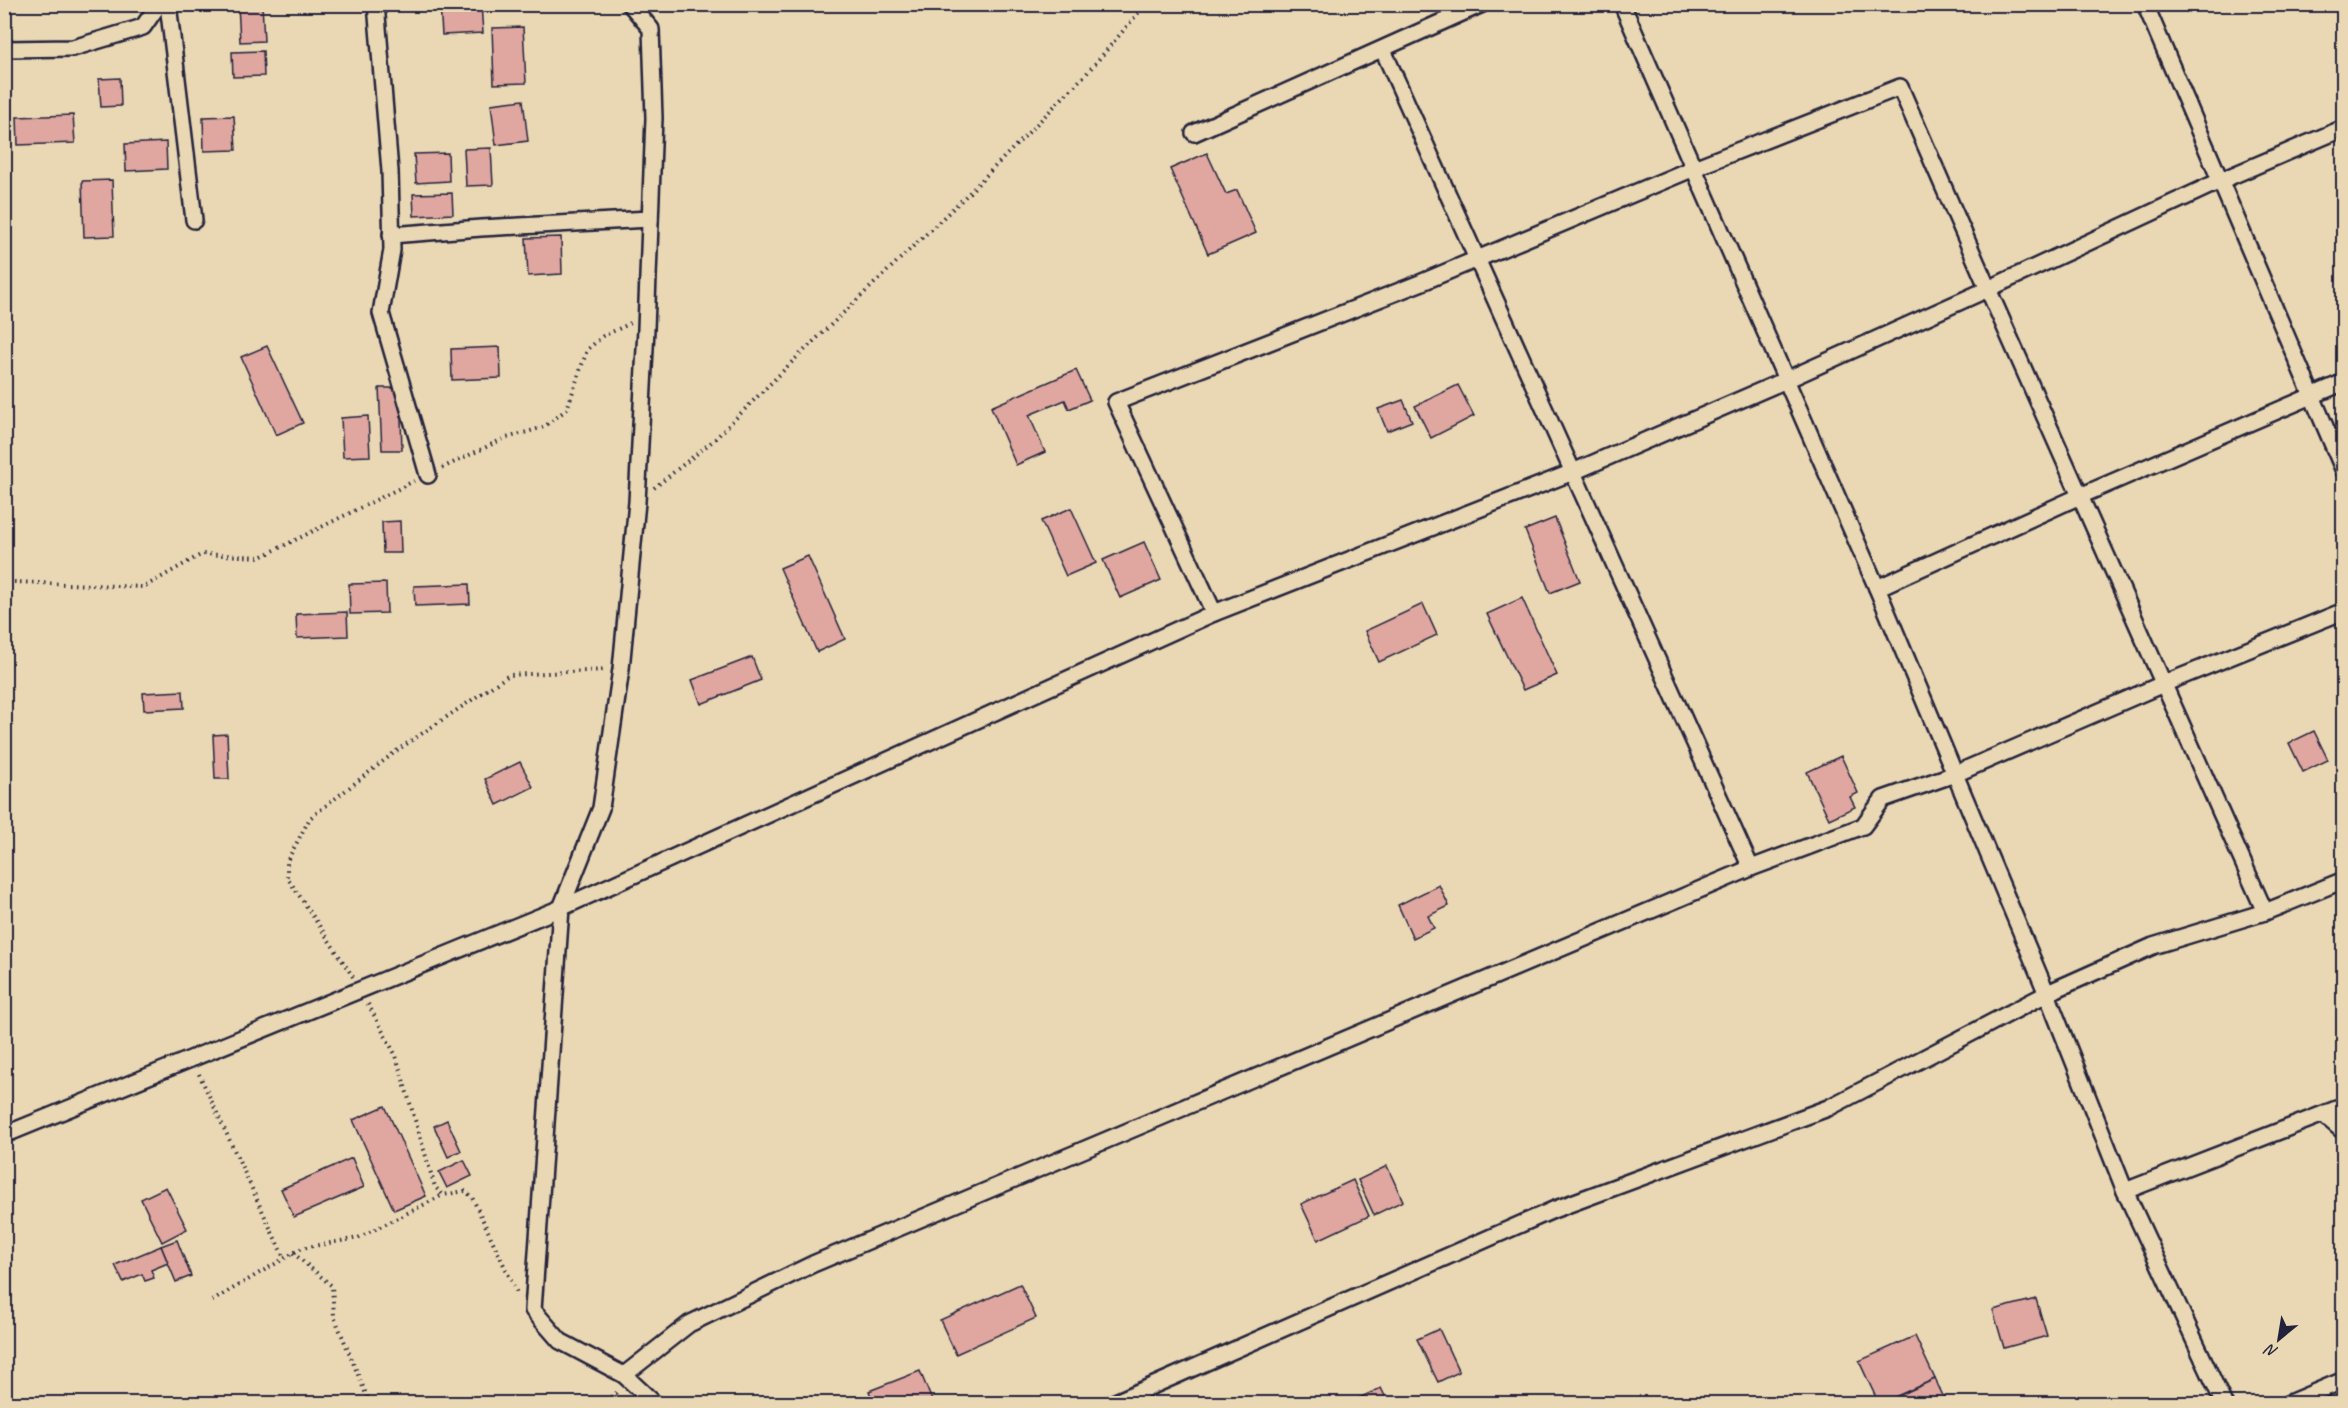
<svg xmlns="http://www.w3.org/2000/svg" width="2348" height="1408" font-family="Caveat,sans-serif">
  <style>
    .building { fill: #e0a6a0; stroke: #22223b; stroke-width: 1.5 }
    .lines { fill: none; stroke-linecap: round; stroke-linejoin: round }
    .minor-casing { stroke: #22223b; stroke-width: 20 }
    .path { stroke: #22223b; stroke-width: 4; stroke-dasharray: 1.5 4.5; stroke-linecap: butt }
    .minor { stroke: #ead8b5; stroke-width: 15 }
  </style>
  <rect width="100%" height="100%" fill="#ead8b5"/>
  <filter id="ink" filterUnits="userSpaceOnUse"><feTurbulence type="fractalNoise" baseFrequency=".0167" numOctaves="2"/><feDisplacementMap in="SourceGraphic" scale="12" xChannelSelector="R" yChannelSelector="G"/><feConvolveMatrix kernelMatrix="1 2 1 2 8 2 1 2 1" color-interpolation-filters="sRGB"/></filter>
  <g filter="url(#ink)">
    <g class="building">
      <polygon points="238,4 262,4 264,41 240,42"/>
      <polygon points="440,4 481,4 483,33 442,35"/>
      <polygon points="523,27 526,83 494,84 492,28"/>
      <polygon points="263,51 264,76 233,77 232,52"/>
      <polygon points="120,78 121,106 101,107 99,79"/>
      <polygon points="523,100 528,141 496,145 491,104"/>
      <polygon points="73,115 75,143 18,145 17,117"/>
      <polygon points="234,116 236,150 204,151 203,117"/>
      <polygon points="166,142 167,169 126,171 125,144"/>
      <polygon points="491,148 493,185 466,186 464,149"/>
      <polygon points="448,153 449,181 416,183 414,154"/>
      <polygon points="1207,153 1226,194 1237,190 1256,233 1208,254 1170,169"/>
      <polygon points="112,180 114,236 84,237 82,181"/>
      <polygon points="452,193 453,214 414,216 413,194"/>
      <polygon points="561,237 562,274 528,276 526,238"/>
      <polygon points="267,346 303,423 276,435 241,357"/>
      <polygon points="500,347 501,378 452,380 451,349"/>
      <polygon points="1076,370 1090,400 1069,409 1065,400 1029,415 1045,452 1016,465 991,407"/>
      <polygon points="1458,385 1474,416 1431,438 1415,406"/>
      <polygon points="379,388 400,388 402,450 382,450"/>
      <polygon points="1403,400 1412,421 1387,431 1378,409"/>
      <polygon points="368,416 370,456 343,457 341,418"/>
      <polygon points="1071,508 1096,563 1066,576 1041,521"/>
      <polygon points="1555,518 1580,581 1550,593 1525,530"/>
      <polygon points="400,521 401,553 383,553 382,522"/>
      <polygon points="1144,542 1161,580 1120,598 1103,560"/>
      <polygon points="808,556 845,639 817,652 780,568"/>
      <polygon points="386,583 387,613 350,614 349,584"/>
      <polygon points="469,584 470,604 415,606 414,586"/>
      <polygon points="1522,598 1557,675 1523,690 1487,614"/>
      <polygon points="1423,604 1437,635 1379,662 1365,631"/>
      <polygon points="347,612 348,636 297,638 296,614"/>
      <polygon points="752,657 761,680 701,704 692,680"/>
      <polygon points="183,691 184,708 144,710 143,693"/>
      <polygon points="2314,731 2328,760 2303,772 2289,743"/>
      <polygon points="227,734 229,779 215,779 213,735"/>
      <polygon points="1841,756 1858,793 1850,797 1855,807 1829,819 1807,772"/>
      <polygon points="520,762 533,787 497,805 485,779"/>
      <polygon points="1439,885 1449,906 1428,916 1434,928 1413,938 1398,905"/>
      <polygon points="4,962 12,980 4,983"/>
      <polygon points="385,1106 426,1196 394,1210 353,1120"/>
      <polygon points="447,1120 461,1151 448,1157 434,1126"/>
      <polygon points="352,1158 364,1187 294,1217 281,1189"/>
      <polygon points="464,1160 472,1176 447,1188 439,1172"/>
      <polygon points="1387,1166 1403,1201 1374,1215 1358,1180"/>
      <polygon points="1353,1180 1369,1216 1318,1240 1301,1204"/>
      <polygon points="166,1187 187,1229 162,1242 141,1199"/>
      <polygon points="177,1240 191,1276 176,1282 161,1246"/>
      <polygon points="161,1246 168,1263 151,1270 154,1278 145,1281 142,1274 123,1282 115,1265"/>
      <polygon points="1020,1284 1036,1318 956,1354 940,1320"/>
      <polygon points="2036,1299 2047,1336 2004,1348 1993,1310"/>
      <polygon points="1439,1329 1459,1372 1438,1382 1417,1339"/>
      <polygon points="1915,1336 1935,1379 1879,1404 1859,1361"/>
      <polygon points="920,1371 933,1403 874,1404 869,1391"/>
      <polygon points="1935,1379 1947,1404 1881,1404"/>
      <polygon points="1381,1388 1389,1404 1346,1404"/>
    </g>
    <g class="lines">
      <defs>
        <g id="minor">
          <polyline points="168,4 194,220"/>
          <polyline points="376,4 390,171 392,250 381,313 428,475"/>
          <polyline points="630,4 651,29 654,118 646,329 637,502 621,669 601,808 561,908 533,1310 560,1341 624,1375 655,1404"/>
          <polyline points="1622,4 1877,588 2047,994 2125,1191 2224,1404"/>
          <polyline points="2145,4 2344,471"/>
          <polyline points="4,49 73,48 143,27 159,4"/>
          <polyline points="1383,50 1751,868"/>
          <polyline points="1194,133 1482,4"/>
          <polyline points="391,235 481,228 650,219"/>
          <polyline points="1877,588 2080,496 2344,382"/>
          <polyline points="1214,613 1116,402 1420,283 1694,168 1900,87 1988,289 2265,912"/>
          <polyline points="2324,1115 2344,1132"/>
          <polyline points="4,1135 561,908 1214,613 1573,472 1786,380 1988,289 2222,180 2344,128"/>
          <polyline points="2125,1191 2344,1106"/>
          <polyline points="624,1375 689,1324 813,1264 1751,868 1863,826 1883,799 1955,774 2163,684 2344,611"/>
          <polyline points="1111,1404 1553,1210 1828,1108 2052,991 2153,946 2265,912 2344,880"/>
          <polyline points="2287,1404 2344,1380"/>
        </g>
      </defs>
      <use href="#minor" class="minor-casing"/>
      <g class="path">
        <polyline points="442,468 503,439 544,427 567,409 587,350 603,336 631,323"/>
        <polyline points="654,488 714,440 792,362 966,196 1087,73 1146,4"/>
        <polyline points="14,582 144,587 202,554 261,557 414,481"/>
        <polyline points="353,977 287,877 287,861 310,818 399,749 509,675 606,670"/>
        <polyline points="368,1004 396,1056 435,1187 443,1195 465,1191 472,1197 517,1293"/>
        <polyline points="199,1074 284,1258"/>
        <polyline points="293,1253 332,1286 334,1316 370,1404"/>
        <polyline points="212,1301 302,1248 358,1238 443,1195"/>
        <polyline points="601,1404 619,1391"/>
      </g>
      <use href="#minor" class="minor"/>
    </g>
  </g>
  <rect width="2348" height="1408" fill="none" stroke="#ead8b5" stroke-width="24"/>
  <rect x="12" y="12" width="2324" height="1384" fill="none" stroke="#22223b" stroke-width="2" filter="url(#ink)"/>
  <g transform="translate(2279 1339) rotate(210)" stroke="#ead8b5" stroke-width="4.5" paint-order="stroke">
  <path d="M0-4.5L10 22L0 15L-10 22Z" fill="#22223b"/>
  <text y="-9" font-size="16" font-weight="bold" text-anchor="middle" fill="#22223b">N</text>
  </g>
</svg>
